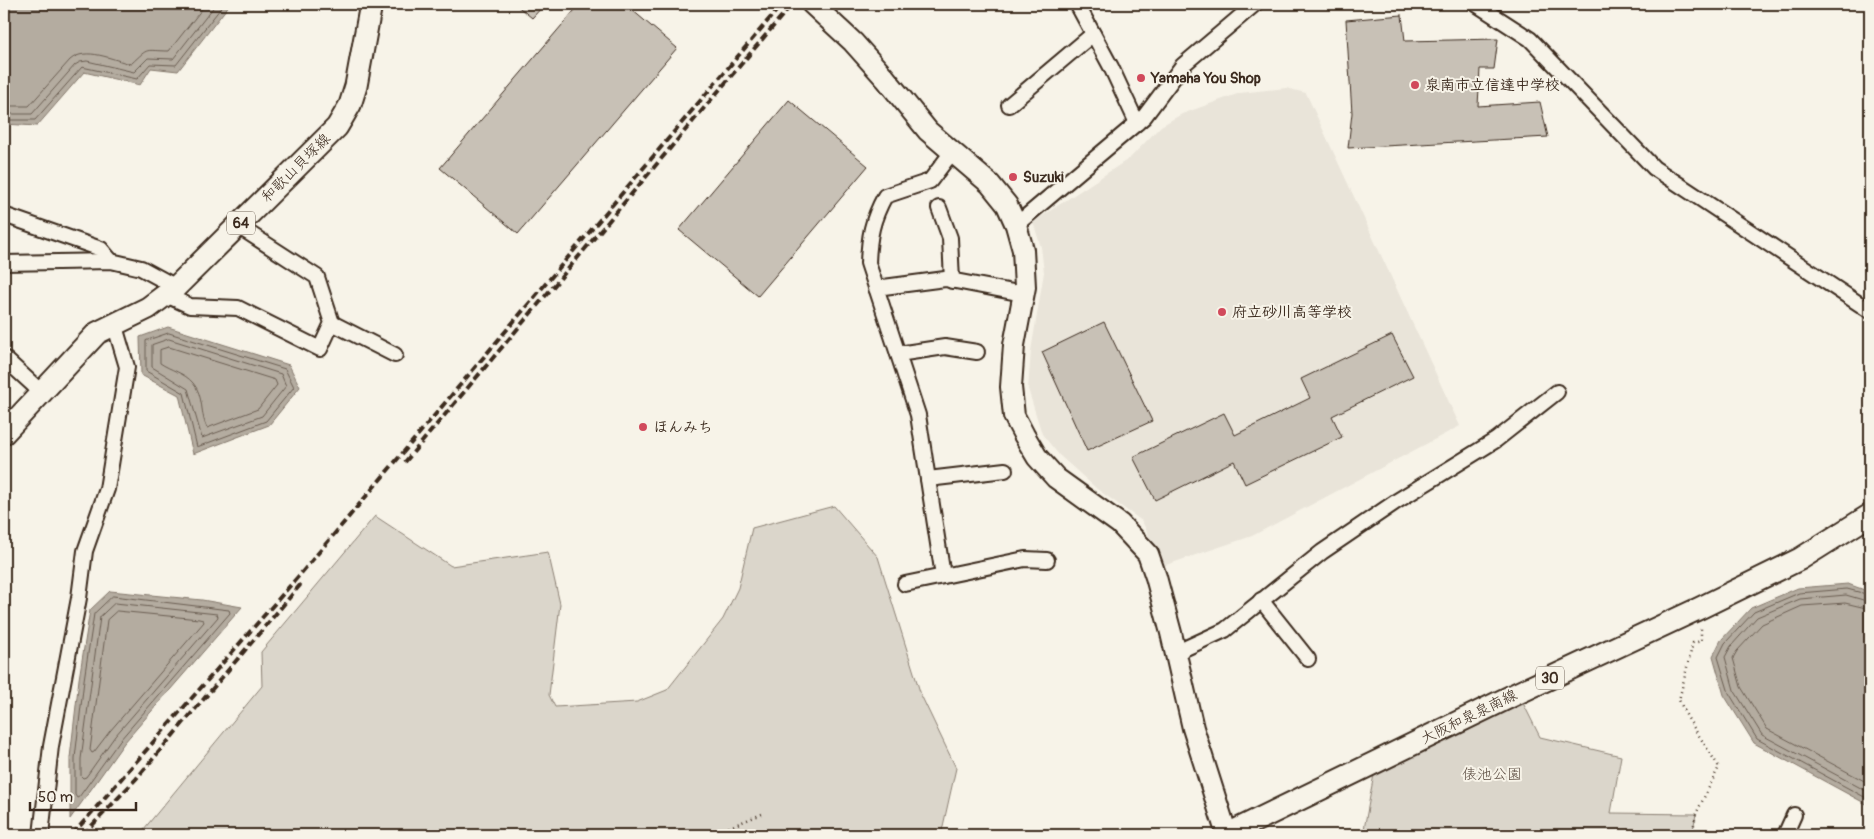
<svg xmlns="http://www.w3.org/2000/svg" width="1874" height="839" font-family="Pangolin,'Klee One',sans-serif">
  <style>
    .built { fill: #e9e4d9 }
    .green { fill: #dbd6cb; stroke: #8b8074 }
    .water { fill: #b4aca0; stroke: #84786c }
    .lines { fill: none; stroke-linecap: round; stroke-linejoin: round }
    .shore { stroke: #6b5e52; stroke-width: 1 }
    .building { fill: #c8c1b6; stroke: #3b2a1e }
    .street-casing { stroke: #3b2a1e; stroke-width: 18 }
    .secondary-casing { stroke: #3b2a1e; stroke-width: 24 }
    .primary-casing { stroke: #3b2a1e; stroke-width: 25 }
    .path { stroke: #3b2a1e; stroke-width: 2.5; stroke-dasharray: 1 4; stroke-linecap: butt }
    .street { stroke: #f7f3e8; stroke-width: 14 }
    .secondary { stroke: #f7f3e8; stroke-width: 20 }
    .primary { stroke: #f7f3e8; stroke-width: 21 }
    .rail { stroke: #3b2a1e; stroke-width: 4; stroke-dasharray: 8 4; stroke-linecap: butt }
    .poi-dot { fill: #d1495b; stroke: #f7f3e8; stroke-width: 2 }
    .labels { text-anchor: middle; dominant-baseline: central; stroke-width: 4; stroke-linejoin: round; paint-order: stroke }
    .shield { fill: #f7f3e8; stroke: #73665b; stroke-width: 1 }
    .shield-label { font-size: 14px; font-weight: bold; fill: #3b2a1e }
    .poi-label { font-size: 15px; font-weight: bold; fill: #3b2a1e; stroke: #f7f3e8; text-anchor: start }
    .street-label { font-size: 15px; fill: #3b2a1e; stroke: #f7f3e8 }
    .park-label { font-size: 15px; fill: #5b4c41; stroke: #f7f3e8 }
  </style>
  <rect width="100%" height="100%" fill="#f7f3e8"/>
  <filter id="ink" filterUnits="userSpaceOnUse"><feTurbulence type="fractalNoise" baseFrequency=".02" numOctaves="2"/><feDisplacementMap in="SourceGraphic" scale="10" xChannelSelector="R" yChannelSelector="G"/><feConvolveMatrix kernelMatrix="1 2 1 2 8 2 1 2 1" color-interpolation-filters="sRGB"/></filter>
  <g filter="url(#ink)">
    <polygon class="built" points="1286,88 1306,93 1460,426 1252,536 1163,566 1142,521 1097,489 1059,455 1042,434 1028,389 1031,351 1044,272 1041,247 1033,222 1130,158 1161,126 1182,114 1240,93"/>
    <g class="green">
      <polygon points="834,506 878,557 921,695 956,768 941,835 139,835 262,686 261,652 375,516 451,566 548,552 560,604 549,695 555,707 637,702 667,690 723,619 738,588 752,528"/>
      <polygon points="1518,693 1540,737 1621,756 1611,813 1696,814 1692,835 1363,835 1376,763"/>
    </g>
    <g class="water">
      <polygon points="4,4 230,4 178,71 151,68 140,85 84,72 37,126 4,124"/>
      <polygon points="168,327 289,365 300,387 269,425 193,454 179,395 141,375 140,337"/>
      <polygon points="1848,584 1870,592 1870,806 1754,743 1724,695 1713,656 1721,640 1751,608 1798,588"/>
      <polygon points="110,591 202,600 242,607 124,743 70,819 70,758 79,679 90,610"/>
    </g>
    <g class="lines">
      <g class="shore">
        <path d="M4,106H29L70,60C86,46 113,60 131,64C150,46 144,51 169,51L206,4"/>
        <polyline points="4,114 32,114 75,65 80,62 87,61 134,72 148,58 173,59 216,4"/>
        <polyline points="4,120 35,120 82,67 137,79 150,64 176,65 224,4"/>
        <polygon points="169,333 285,369 294,387 266,421 197,447 184,393 146,371 146,341"/>
        <polygon points="169,339 281,374 286,386 262,416 202,438 188,389 152,367 152,345"/>
        <path d="M169,347L275,380L277,385L258,409L207,428C200,415 204,395 193,383C185,373 170,370 160,363V350Z"/>
        <polyline points="1870,595 1847,589 1799,593 1754,612 1725,643 1718,657 1729,693 1757,739 1870,800"/>
        <polygon points="113,596 229,610 230,613 120,740 79,797 77,798 75,795 75,758 84,680 94,614"/>
        <polyline points="1870,602 1846,595 1800,599 1757,617 1731,646 1725,657 1734,690 1762,735 1870,793"/>
        <polygon points="115,603 217,614 218,617 115,736 86,777 83,778 81,776 81,759 100,617"/>
        <polyline points="1870,609 1845,603 1802,606 1762,624 1737,651 1733,658 1741,687 1767,729 1870,784"/>
        <polygon points="117,611 199,619 203,620 204,622 110,731 94,752 92,753 90,750 107,620"/>
      </g>
    </g>
    <g class="building">
      <polygon points="515,4 545,4 532,18"/>
      <polygon points="580,4 625,4 677,48 518,234 440,168"/>
      <polygon points="1402,15 1405,41 1498,39 1494,69 1480,69 1478,106 1540,102 1548,137 1348,148 1352,113 1346,20"/>
      <polygon points="789,100 868,166 758,296 679,230"/>
      <polygon points="1104,322 1152,421 1087,451 1042,352"/>
      <polygon points="1392,335 1413,376 1332,416 1342,437 1245,484 1234,461 1155,500 1133,457 1224,413 1235,435 1310,398 1301,379"/>
    </g>
    <g class="lines">
      <defs>
        <g id="street">
          <polyline points="1077,4 1111,67 1137,123"/>
          <polyline points="1476,4 1530,39 1654,168 1870,311"/>
          <polyline points="1009,105 1093,34"/>
          <polyline points="939,208 950,238 952,281"/>
          <polyline points="4,215 101,249 111,261"/>
          <polyline points="1016,225 1144,117 1183,65 1255,4"/>
          <polyline points="4,263 111,261 141,268 176,287"/>
          <polyline points="876,288 945,279 1023,294"/>
          <polyline points="166,295 190,306 238,308 320,349 332,323 317,277 238,226"/>
          <polyline points="332,323 395,355"/>
          <polyline points="898,354 945,347 977,352"/>
          <polyline points="4,358 41,392"/>
          <polyline points="928,479 1005,470"/>
          <path d="M943,576L918,415L868,263C869,236 872,220 885,196L930,181L952,152"/>
          <polyline points="905,584 1025,559 1047,560"/>
          <polyline points="1261,600 1308,659"/>
          <polyline points="1175,653 1225,630 1322,552 1397,501 1496,440 1557,392"/>
          <polyline points="41,835 51,746 79,598 85,551 107,489 127,367 114,323"/>
          <polyline points="1785,835 1794,815"/>
        </g>
        <polyline id="secondary" points="812,4 853,42 886,79 928,131 990,184 1007,205 1016,225 1023,250 1025,287 1014,345 1011,387 1014,416 1024,435 1037,457 1056,478 1120,524 1148,554 1156,577 1171,633 1193,728 1227,835"/>
        <g id="primary">
          <polyline points="4,433 97,333 148,308 176,287 337,127 350,105 356,86 371,4"/>
          <polyline points="1226,835 1518,693 1700,608 1800,559 1870,515"/>
        </g>
      </defs>
      <use href="#street" class="street-casing"/>
      <use href="#secondary" class="secondary-casing"/>
      <use href="#primary" class="primary-casing"/>
      <g class="path">
        <polyline points="710,835 762,814"/>
        <polyline points="1692,835 1696,814 1719,767 1687,717 1679,700 1693,643 1701,641 1701,627"/>
      </g>
      <use href="#street" class="street"/>
      <use href="#secondary" class="secondary"/>
      <use href="#primary" class="primary"/>
      <g class="rail">
        <polyline points="405,462 792,4"/>
        <polyline points="72,835 303,571 782,4"/>
        <polyline points="83,835 136,779 301,584"/>
      </g>
    </g>
  </g>
  <g class="poi-dot">
    <circle cx="1141" cy="78" r="5"/>
    <circle cx="1415" cy="85" r="5"/>
    <circle cx="1013" cy="177" r="5"/>
    <circle cx="1222" cy="312" r="5"/>
    <circle cx="643" cy="427" r="5"/>
  </g>
  <g class="labels">
    <g class="shield">
      <rect x="227" y="211.5" width="28" height="23" rx="4"/>
      <rect x="1536" y="666.5" width="28" height="23" rx="4"/>
    </g>
    <g class="shield-label">
      <text x="241" y="223">64</text>
      <text x="1550" y="678">30</text>
    </g>
    <g class="poi-label">
      <text x="1151" y="78">Yamaha You Shop</text>
      <text x="1425" y="85">泉南市立信達中学校</text>
      <text x="1023" y="177">Suzuki</text>
      <text x="1232" y="312">府立砂川高等学校</text>
      <text x="653" y="427">ほんみち</text>
    </g>
    <g class="street-label">
      <text transform="translate(296 168) rotate(-45)">和歌山貝塚線</text>
      <text transform="translate(1469 717) rotate(-26)">大阪和泉泉南線</text>
    </g>
    <g class="park-label">
      <text x="1492" y="774">俵池公園</text>
    </g>
  </g>
  <rect width="1874" height="839" fill="none" stroke="#f7f3e8" stroke-width="20"/>
  <rect x="10" y="10" width="1854" height="819" fill="none" stroke="#3b2a1e" stroke-width="2" filter="url(#ink)"/>
  <path d="M30 802v8h106v-8" fill="none" stroke="#3b2a1e" stroke-width="2.5"/>
  <text x="38" y="802" font-size="15" fill="#3b2a1e" stroke="#f7f3e8" stroke-width="4" paint-order="stroke">50 m</text>
</svg>
